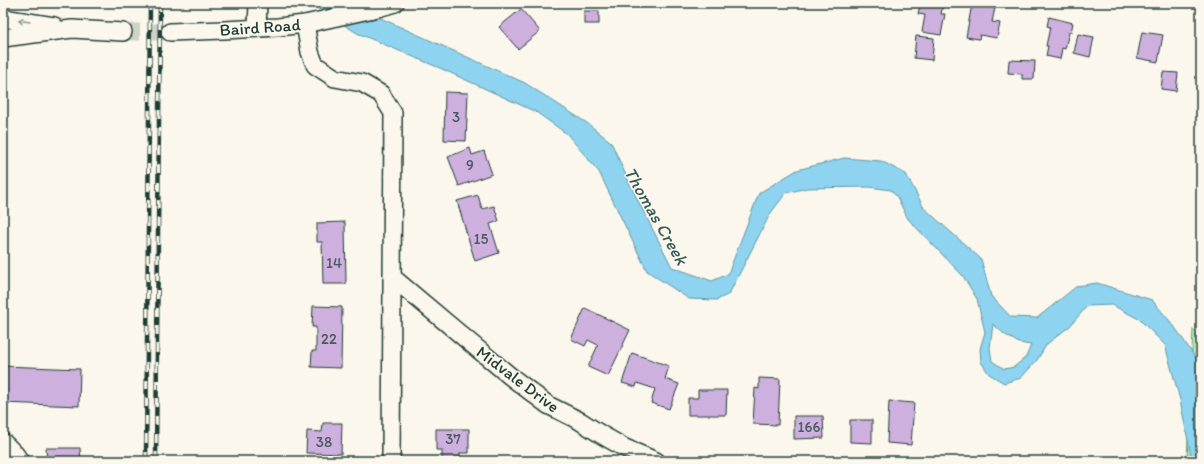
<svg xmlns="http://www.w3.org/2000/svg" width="1204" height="464" font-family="Itim,sans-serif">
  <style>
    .green { fill: #b3f0b6; stroke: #699675 }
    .water { fill: #8ed3ef; stroke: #6297a4; fill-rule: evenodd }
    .building { fill: #cdb0de; stroke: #1f3d34 }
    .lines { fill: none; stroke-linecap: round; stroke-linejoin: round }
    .minor-tunnel { stroke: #cfd2c7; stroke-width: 17; stroke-dasharray: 17 8; stroke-linecap: butt }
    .minor-casing { stroke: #1f3d34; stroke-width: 20 }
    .minor { stroke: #fbf7ec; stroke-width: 17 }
    .rail-casing { stroke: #1f3d34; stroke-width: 4.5 }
    .rail { stroke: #fbf7ec; stroke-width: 3; stroke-dasharray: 9; stroke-linecap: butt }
    .oneway { stroke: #8d9a90 }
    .labels { text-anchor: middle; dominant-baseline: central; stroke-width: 3; stroke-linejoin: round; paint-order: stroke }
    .number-label { font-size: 15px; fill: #4a5a5e }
    .street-label { font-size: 17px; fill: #1f3d34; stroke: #fbf7ec }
    .water-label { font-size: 18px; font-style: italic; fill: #355b59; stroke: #fbf7ec }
  </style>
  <rect width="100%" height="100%" fill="#fbf7ec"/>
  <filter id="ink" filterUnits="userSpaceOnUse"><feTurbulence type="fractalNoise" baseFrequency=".025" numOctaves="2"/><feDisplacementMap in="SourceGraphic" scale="8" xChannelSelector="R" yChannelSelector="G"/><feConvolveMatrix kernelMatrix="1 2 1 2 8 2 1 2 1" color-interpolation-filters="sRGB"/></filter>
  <g filter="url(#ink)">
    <polygon class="green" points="1193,329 1201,339 1201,461 1187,461"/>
    <path class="water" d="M309,3H347L525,83L587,123L611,142L633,191L672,267L712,281L728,274L759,193L797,170L844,158L881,161L906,174L924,208L981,259L991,296L1011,317L1037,318L1077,286L1097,283L1152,300L1174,326L1197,360L1201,377V461H1192L1180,400L1165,345L1139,319L1112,305L1087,306L1070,326L1047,344L1037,360L1021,378L1004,383L989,374L981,362L980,349L985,332L977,299L963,276L908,219L897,197L891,190L869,187L807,188L786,193L770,214L729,294L717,300L689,299L647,271L599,172L567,134L536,112L442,69L357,33ZM993,324L1004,334L1019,343L1031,345L1026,357L1014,367L1004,369L992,361L990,348Z"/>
    <g class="building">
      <polygon points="914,3 943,3 941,14 945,14 941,35 922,32 925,15 918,14 920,5 913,4"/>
      <polygon points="972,4 995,8 992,22 1000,23 997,38 980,35 979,39 966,37"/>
      <polygon points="521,9 540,31 518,49 499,27"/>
      <rect x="584" y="11" width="15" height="13"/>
      <polygon points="1049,17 1073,23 1071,32 1069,32 1065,49 1062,48 1060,59 1046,56 1048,46 1046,46 1050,27 1047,26"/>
      <polygon points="1142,32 1163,35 1158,62 1137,58"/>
      <polygon points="1078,34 1094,37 1090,57 1074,53"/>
      <polygon points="916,36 934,38 932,60 914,58"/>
      <polygon points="1009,60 1035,61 1034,79 1022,79 1022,74 1008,73"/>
      <polygon points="1163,72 1178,73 1176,91 1161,89"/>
      <polygon points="445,92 468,93 466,141 444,140"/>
      <polygon points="470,148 472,155 484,151 492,174 459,186 448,157"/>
      <polygon points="478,195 482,209 494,206 499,221 490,224 499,253 475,261 457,201"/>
      <polygon points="345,222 346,284 323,284 322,242 317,242 317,223"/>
      <polygon points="313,306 342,307 341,368 311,367 312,351 316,351 316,327 312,327"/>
      <polygon points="585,308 630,330 608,376 588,367 598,345 588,340 585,346 571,339"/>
      <polygon points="632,353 669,366 665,379 679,384 669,409 651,403 655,389 637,383 636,387 622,383"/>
      <polygon points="3,366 80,369 79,406 3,403"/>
      <polygon points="759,378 780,379 778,425 753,424 755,388 759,389"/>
      <polygon points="698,390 727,390 726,415 688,415 688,398 698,398"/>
      <polygon points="889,401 914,403 911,445 887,443"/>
      <polygon points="794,416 823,416 824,438 794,439"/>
      <polygon points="850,420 872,420 872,443 850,442"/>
      <polygon points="323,423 342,423 341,454 306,453 307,431 322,432"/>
      <polygon points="436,429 469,429 469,453 460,453 460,461 442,461 442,450 436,450"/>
      <polygon points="46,448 80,448 81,461 47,461"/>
    </g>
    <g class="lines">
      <polyline class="minor-tunnel" points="123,32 170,32"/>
      <defs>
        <g id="minor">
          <polyline points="3,18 54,26"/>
          <polyline points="305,24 310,52 315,65 335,78 362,83 381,94 393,113 391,461"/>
          <polyline points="257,28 258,3"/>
          <polyline points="170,32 224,30 278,27 305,24 378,8 395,3"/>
          <polyline points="3,38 72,29 123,32"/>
          <polyline points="392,277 510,376 548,405 580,421 602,435 625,448 656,461"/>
          <polyline points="3,442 15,454 20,461"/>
        </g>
      </defs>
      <use href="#minor" class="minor-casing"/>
      <use href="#minor" class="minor"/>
      <defs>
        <g id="rail">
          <polyline points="146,461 150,3"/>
          <polyline points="156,461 160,3"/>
        </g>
      </defs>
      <use href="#rail" class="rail-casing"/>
      <use href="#rail" class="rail"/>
    </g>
    <defs><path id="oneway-shaft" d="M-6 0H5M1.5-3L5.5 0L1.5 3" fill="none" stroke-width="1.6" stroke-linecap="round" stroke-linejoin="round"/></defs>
    <use class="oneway" href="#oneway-shaft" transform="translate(24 21) rotate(-171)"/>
  </g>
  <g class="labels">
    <g class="number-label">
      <text x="456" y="117">3</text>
      <text x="470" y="165">9</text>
      <text x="481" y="239">15</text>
      <text x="334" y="263">14</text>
      <text x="329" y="339">22</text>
      <text x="809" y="427">166</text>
      <text x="453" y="439">37</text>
      <text x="324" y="442">38</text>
    </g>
    <g class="street-label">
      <text transform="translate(260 27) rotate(-4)">Baird Road</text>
      <text transform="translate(518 379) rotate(37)">Midvale Drive</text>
    </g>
    <g class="water-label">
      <text transform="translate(656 216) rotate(60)">Thomas Creek</text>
    </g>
  </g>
  <rect width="1204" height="464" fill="none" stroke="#fbf7ec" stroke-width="16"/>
  <rect x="8" y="8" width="1188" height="448" fill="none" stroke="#1f3d34" stroke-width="1.5" filter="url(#ink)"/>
</svg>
